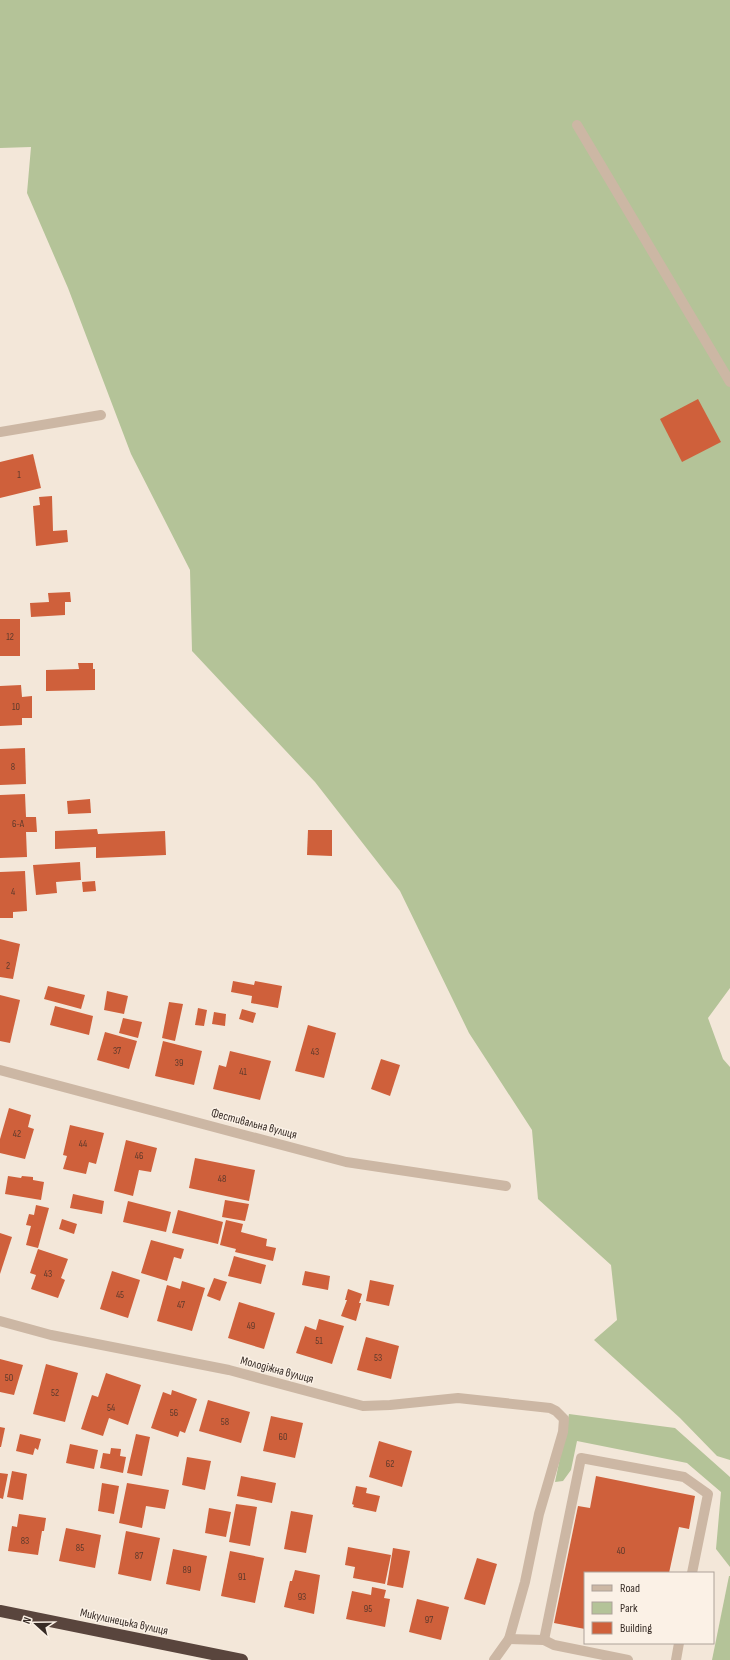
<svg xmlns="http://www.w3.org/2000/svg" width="730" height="1660" font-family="'Sofia Sans Condensed',sans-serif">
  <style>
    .green { fill: #b4c398 }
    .building { fill: #cf603b }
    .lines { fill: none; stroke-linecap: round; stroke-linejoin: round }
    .minor { stroke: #ccb7a4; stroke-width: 10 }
    .highway { stroke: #59453d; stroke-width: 12 }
    .labels { text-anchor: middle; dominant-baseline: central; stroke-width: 3; stroke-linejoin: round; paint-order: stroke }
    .number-label { font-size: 10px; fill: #5d392b }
    .street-label { font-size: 12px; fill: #372c26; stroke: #fbf1e6 }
  </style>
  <rect width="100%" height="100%" fill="#f3e7d9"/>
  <g class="green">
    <polygon points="0,0 730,0 730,988 708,1018 723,1059 730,1067 730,1460 717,1456 680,1418 594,1340 617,1320 611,1265 538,1199 532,1130 469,1033 400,891 315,782 192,651 190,570 131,454 68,288 27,193 31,147 0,148"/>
    <polygon points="569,1414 675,1428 730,1477 730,1567 716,1549 721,1492 687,1463 577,1441 571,1470 563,1481 555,1482"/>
    <polygon points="729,1576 730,1576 730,1660 712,1660"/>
  </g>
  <g class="building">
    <polygon points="698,399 721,442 682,462 660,419"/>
    <polygon points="33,454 41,488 0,498 0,462"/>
    <polygon points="52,496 53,531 67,530 68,542 36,546 33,506 40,505 39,497"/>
    <polygon points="70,592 71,602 65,602 65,615 31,617 30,603 49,602 48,593"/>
    <rect x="0" y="619" width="20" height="37"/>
    <polygon points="78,663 93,663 93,669 95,669 95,690 46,691 46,670 79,669"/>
    <polygon points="21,685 22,697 32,696 32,718 22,718 22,725 0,726 0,686"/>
    <polygon points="25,748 26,784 0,785 0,749"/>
    <polygon points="25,794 26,817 36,817 37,832 26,832 27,857 0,858 0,795"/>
    <polygon points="90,799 91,813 68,814 67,801"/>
    <polygon points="97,829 98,834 165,831 166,855 96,858 96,847 55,849 55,831"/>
    <polygon points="308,830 332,830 332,856 307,855"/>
    <polygon points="80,862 81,880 56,882 57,893 36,895 33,865"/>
    <polygon points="25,871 27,911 13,912 13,918 0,918 0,872"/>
    <polygon points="95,881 96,891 83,892 82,882"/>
    <polygon points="0,939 20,944 13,979 0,977"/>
    <polygon points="233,981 254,985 255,981 282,986 278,1008 251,1003 252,996 231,992"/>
    <polygon points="48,986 85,995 81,1009 44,999"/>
    <polygon points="107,991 128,996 124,1014 104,1010"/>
    <polygon points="0,995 20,1000 10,1043 0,1041"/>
    <polygon points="169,1002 183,1004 175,1041 162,1038"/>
    <polygon points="55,1006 93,1016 89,1035 50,1025"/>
    <polygon points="198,1008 207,1010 204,1026 195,1025"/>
    <polygon points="242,1009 256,1013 253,1023 239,1019"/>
    <polygon points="214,1012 226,1014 225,1026 212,1024"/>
    <polygon points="123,1018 142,1022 138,1038 119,1033"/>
    <polygon points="308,1025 336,1033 324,1078 295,1071"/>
    <polygon points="105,1032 137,1041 129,1069 97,1060"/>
    <polygon points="163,1041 202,1051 194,1085 155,1076"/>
    <polygon points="230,1051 271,1061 260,1100 213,1089 219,1065 226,1067"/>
    <polygon points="381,1059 400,1065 390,1096 371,1089"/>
    <polygon points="9,1108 31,1115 28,1127 34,1129 25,1159 0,1153 0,1139"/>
    <polygon points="70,1125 104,1133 96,1164 89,1162 86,1174 63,1169 67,1156 63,1155"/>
    <polygon points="126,1140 157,1148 151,1172 139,1170 133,1196 114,1191"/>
    <polygon points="195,1158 255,1170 249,1201 189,1188"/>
    <polygon points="8,1176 21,1178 22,1176 33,1177 33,1180 44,1182 41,1200 5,1194"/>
    <polygon points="73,1194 104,1201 102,1214 70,1208"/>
    <polygon points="225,1200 249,1204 245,1221 222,1217"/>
    <polygon points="128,1201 171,1212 166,1232 123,1222"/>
    <polygon points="36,1205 49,1208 38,1248 26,1245 31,1226 26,1225 29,1214 34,1215"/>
    <polygon points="178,1210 223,1222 218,1244 172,1233"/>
    <polygon points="62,1219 77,1224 74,1234 59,1229"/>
    <polygon points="226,1220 243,1224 241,1232 267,1239 266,1246 276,1248 273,1261 235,1252 236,1249 220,1245"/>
    <polygon points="0,1233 12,1237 0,1274"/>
    <polygon points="151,1240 184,1249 181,1259 174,1257 167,1281 141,1273"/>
    <polygon points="38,1249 68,1259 61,1278 65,1280 58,1298 31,1289 36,1275 30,1273"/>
    <polygon points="234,1256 266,1265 261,1284 228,1276"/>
    <polygon points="112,1271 140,1280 128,1318 100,1309"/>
    <polygon points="305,1271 330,1276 328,1290 302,1285"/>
    <polygon points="214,1278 227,1282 220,1301 207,1296"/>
    <polygon points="370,1280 394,1285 389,1306 366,1301"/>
    <polygon points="182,1281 205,1288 192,1331 157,1321 167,1285 180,1289"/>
    <polygon points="348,1289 362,1294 359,1303 361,1303 356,1321 341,1316 347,1300 345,1300"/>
    <polygon points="239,1302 275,1313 264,1349 228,1338"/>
    <polygon points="319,1319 344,1326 332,1364 296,1353 305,1326 316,1330"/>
    <polygon points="366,1337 399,1346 391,1379 357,1370"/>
    <polygon points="0,1359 23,1365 14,1395 0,1392"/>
    <polygon points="46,1364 78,1373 65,1422 33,1414"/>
    <polygon points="106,1373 141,1385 128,1425 109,1418 103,1436 81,1429 92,1395 98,1397"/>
    <polygon points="172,1390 197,1399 185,1433 180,1431 178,1437 151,1428 163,1392 171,1395"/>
    <polygon points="208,1400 250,1412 241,1443 199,1431"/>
    <polygon points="271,1416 303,1423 295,1458 263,1451"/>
    <polygon points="0,1427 5,1428 1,1447 0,1447"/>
    <polygon points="20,1434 41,1439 38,1450 35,1448 33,1455 16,1451"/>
    <polygon points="136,1434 150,1437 142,1476 127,1473"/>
    <polygon points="379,1441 412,1451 402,1487 369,1477"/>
    <polygon points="70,1444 98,1450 94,1469 66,1463"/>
    <polygon points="111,1448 121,1449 120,1456 126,1457 123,1473 100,1468 103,1453 110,1454"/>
    <polygon points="187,1457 211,1461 205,1490 182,1485"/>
    <polygon points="12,1471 27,1474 23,1500 7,1497"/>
    <polygon points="0,1473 8,1474 3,1499 0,1498"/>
    <polygon points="241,1476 276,1483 272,1503 237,1496"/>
    <polygon points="596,1476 695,1496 689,1529 679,1527 669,1573 585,1573 585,1629 554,1623 578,1506 590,1508"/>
    <polygon points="102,1483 119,1486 114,1514 98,1511"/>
    <polygon points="127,1483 169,1490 165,1509 146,1506 142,1528 119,1523"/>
    <polygon points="356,1486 367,1488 366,1493 380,1496 376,1512 353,1507 354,1505 352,1504"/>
    <polygon points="236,1504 257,1507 250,1546 229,1542"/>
    <polygon points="209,1508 231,1512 226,1537 205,1533"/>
    <polygon points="291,1511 313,1515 306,1553 284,1549"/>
    <polygon points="19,1514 46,1518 44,1531 42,1531 38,1555 8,1551 12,1526 17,1527"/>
    <polygon points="66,1528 101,1535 95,1568 59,1561"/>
    <polygon points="126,1531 160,1538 151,1581 118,1574"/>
    <polygon points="348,1547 391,1555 385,1584 353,1578 355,1567 345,1565"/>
    <polygon points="393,1548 410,1551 403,1588 387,1585"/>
    <polygon points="173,1549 207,1556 200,1591 166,1584"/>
    <polygon points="230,1551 264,1558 255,1603 221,1596"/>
    <polygon points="477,1558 497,1564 485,1605 464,1599"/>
    <polygon points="295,1570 320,1575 314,1614 284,1607 290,1581 292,1581"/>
    <polygon points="372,1587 386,1590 384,1598 390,1599 385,1627 346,1619 352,1591 371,1595"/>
    <polygon points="417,1599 449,1607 441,1640 409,1632"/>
  </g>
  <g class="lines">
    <g class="minor">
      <polyline points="577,125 730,382"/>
      <polyline points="0,432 101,415"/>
      <polyline points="0,1070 346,1162 506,1186"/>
      <polyline points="0,1321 51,1335 229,1370 363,1406 390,1405 458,1398 550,1408 556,1411 564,1419 563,1432 539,1514 525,1582 509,1639 494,1660"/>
      <polyline points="509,1639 544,1640 554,1645 628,1660"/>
      <polyline points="544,1640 581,1458 684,1477 708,1494 692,1573"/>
      <polyline points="676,1660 679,1643"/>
    </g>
    <polyline class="highway" points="0,1611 242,1660"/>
  </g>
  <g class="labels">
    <g class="number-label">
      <text x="19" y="475">1</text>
      <text x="10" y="637">12</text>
      <text x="16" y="707">10</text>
      <text x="13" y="767">8</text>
      <text x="18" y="824">6-А</text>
      <text x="13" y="892">4</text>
      <text x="8" y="966">2</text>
      <text x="117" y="1051">37</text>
      <text x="315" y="1052">43</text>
      <text x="179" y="1063">39</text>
      <text x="243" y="1072">41</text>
      <text x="17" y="1134">42</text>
      <text x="83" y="1144">44</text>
      <text x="139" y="1156">46</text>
      <text x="222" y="1179">48</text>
      <text x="48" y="1274">43</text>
      <text x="120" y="1295">45</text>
      <text x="181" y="1305">47</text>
      <text x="251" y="1326">49</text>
      <text x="319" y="1341">51</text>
      <text x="378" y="1358">53</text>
      <text x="9" y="1378">50</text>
      <text x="55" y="1393">52</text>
      <text x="111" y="1408">54</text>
      <text x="174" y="1413">56</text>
      <text x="225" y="1422">58</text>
      <text x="283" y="1437">60</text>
      <text x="390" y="1464">62</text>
      <text x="25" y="1541">83</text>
      <text x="80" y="1548">85</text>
      <text x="621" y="1551">40</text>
      <text x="139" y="1556">87</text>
      <text x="187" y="1570">89</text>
      <text x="242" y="1577">91</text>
      <text x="302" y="1597">93</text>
      <text x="368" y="1609">95</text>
      <text x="429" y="1620">97</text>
    </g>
    <g class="street-label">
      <text transform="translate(254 1124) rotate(15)">Фестивальна вулиця</text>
      <text transform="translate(277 1370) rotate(15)">Молодіжна вулиця</text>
      <text transform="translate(124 1622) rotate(12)">Микулинецька вулиця</text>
    </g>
  </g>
  <rect x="584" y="1572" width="130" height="72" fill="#fbf1e6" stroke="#ada299"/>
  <rect x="592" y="1585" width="20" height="6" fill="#ccb7a4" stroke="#ada299"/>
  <text x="620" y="1592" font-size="12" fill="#372c26">Road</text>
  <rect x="592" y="1602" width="20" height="12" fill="#b4c398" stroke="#ada299"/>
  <text x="620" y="1612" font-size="12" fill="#372c26">Park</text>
  <rect x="592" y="1622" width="20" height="12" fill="#cf603b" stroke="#ada299"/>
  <text x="620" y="1632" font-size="12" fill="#372c26">Building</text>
  <g transform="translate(36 1624) rotate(291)" stroke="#fbf1e6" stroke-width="3" paint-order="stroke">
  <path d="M0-3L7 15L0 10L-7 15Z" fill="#372c26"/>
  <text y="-6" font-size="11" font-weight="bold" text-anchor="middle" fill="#372c26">N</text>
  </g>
</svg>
